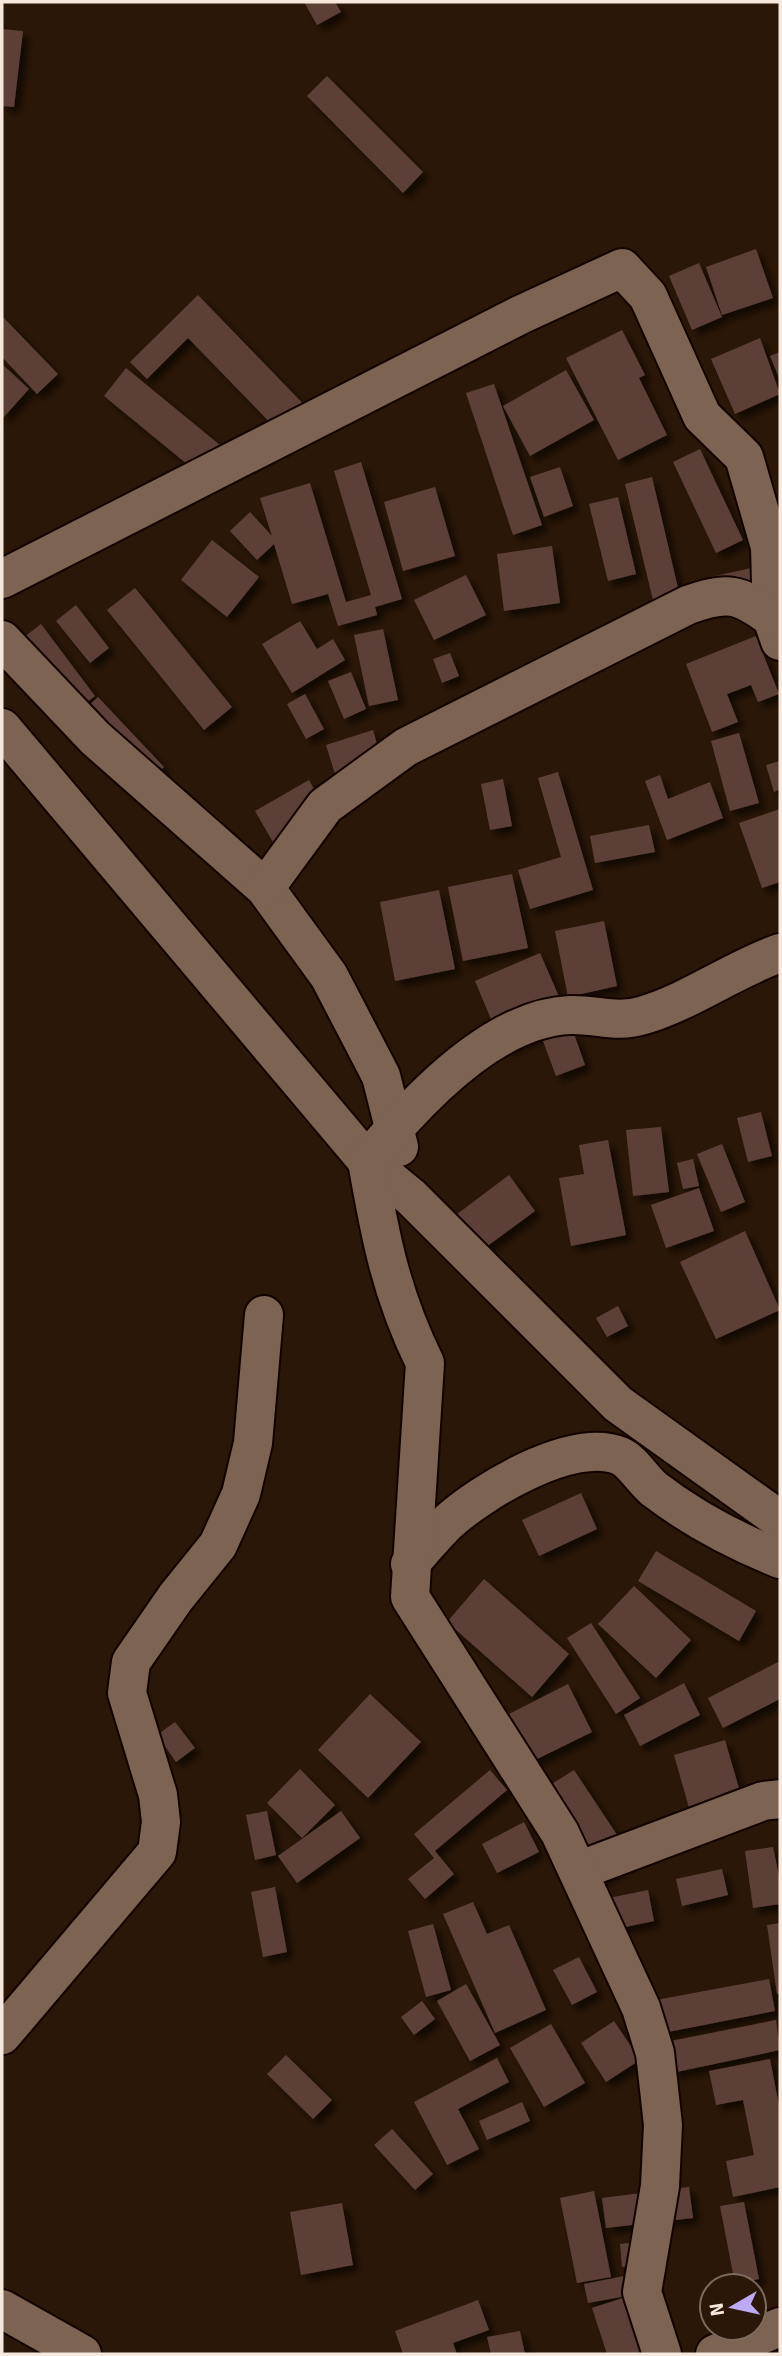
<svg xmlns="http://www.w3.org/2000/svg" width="782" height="2356" font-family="Signika,sans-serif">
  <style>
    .building { fill: #5c4037; filter: url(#shadow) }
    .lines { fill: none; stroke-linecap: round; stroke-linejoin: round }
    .minor-casing { stroke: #120300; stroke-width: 42 }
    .minor { stroke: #7c6352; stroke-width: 38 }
  </style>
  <defs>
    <filter id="shadow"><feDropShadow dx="6" dy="6" stdDeviation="3.5" flood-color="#0009"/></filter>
  </defs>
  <rect width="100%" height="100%" fill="#2b1707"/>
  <g class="building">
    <polygon points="304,2 335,2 341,12 317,25"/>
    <polygon points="2,29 23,31 14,107 2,106"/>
    <polygon points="327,76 423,172 403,193 307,96"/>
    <polygon points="756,249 773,298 722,315 706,267"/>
    <polygon points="699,263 722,317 692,330 669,276"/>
    <polygon points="198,295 312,413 286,439 188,338 147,379 130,362"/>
    <polygon points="2,316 58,374 37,394 2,357"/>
    <polygon points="622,330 645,375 639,378 667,435 618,460 566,358"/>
    <polygon points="760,338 780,394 735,414 711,359"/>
    <polygon points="780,352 780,380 770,356"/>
    <polygon points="2,364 29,389 2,419"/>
    <polygon points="126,368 226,450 204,478 104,396"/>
    <polygon points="566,370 594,420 530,456 503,406"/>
    <polygon points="494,384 542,525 513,535 466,393"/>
    <polygon points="700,449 743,540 716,553 673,462"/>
    <polygon points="361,462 402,599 375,607 377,615 338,626 328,594 292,604 274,544 257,560 230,531 250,512 272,536 260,498 310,483 346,602 371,595 334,471"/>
    <polygon points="560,467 573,506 544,517 530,477"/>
    <polygon points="652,477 685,618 659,625 625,484"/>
    <polygon points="435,487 455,556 403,571 384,502"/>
    <polygon points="618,497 636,574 608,581 589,504"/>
    <polygon points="212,540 259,577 227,617 181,580"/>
    <polygon points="552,546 560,603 504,611 497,554"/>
    <polygon points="756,567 761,589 712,601 706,578"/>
    <polygon points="466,575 486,615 434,640 414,600"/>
    <polygon points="135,588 232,707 204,730 107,610"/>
    <polygon points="76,605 109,648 90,663 56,621"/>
    <polygon points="300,621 317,649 333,639 345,660 292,693 262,644"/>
    <polygon points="41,624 95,696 68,716 14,645"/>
    <polygon points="383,629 398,700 369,706 354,635"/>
    <polygon points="756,636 779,694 758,702 751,685 727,694 738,722 712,732 686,664"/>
    <polygon points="450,653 459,676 442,683 433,659"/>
    <polygon points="351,672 366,709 344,719 328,681"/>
    <polygon points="305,694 324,729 306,739 287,704"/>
    <polygon points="98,697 164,767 144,786 77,716"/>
    <polygon points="373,730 385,772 339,787 326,745"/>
    <polygon points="739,733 759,803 730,811 711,741"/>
    <polygon points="780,761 780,789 774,792 766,765"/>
    <polygon points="558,772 593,890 530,909 518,870 561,857 538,778"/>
    <polygon points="660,775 668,799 710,782 723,818 667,840 645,781"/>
    <polygon points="503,779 512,826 490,830 481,784"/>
    <polygon points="309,780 330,818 277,849 255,811"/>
    <polygon points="780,809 780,882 762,888 739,823"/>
    <polygon points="649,825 655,852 595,863 590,836"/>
    <polygon points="512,874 528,948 463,961 448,887"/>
    <polygon points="439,890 455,969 395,981 380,902"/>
    <polygon points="604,921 617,986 568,997 555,931"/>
    <polygon points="540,953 570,1022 504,1050 475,981"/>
    <polygon points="573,1031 585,1065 556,1076 543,1041"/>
    <polygon points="761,1112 772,1156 748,1162 737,1118"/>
    <polygon points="661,1127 669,1192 633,1196 626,1130"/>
    <polygon points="608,1140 626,1235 571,1246 559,1178 584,1174 579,1145"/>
    <polygon points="722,1144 745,1202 721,1212 697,1154"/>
    <polygon points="693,1159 699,1186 683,1189 677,1163"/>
    <polygon points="509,1175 535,1211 478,1253 452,1218"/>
    <polygon points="699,1188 714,1231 666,1248 651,1205"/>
    <polygon points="745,1231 780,1310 716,1339 680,1262"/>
    <polygon points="618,1306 628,1326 607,1337 596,1318"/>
    <polygon points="581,1493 597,1529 539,1556 522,1520"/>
    <polygon points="656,1551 756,1611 739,1641 638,1581"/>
    <polygon points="484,1579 569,1654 532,1697 447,1622"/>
    <polygon points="634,1586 691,1640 656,1678 598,1624"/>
    <polygon points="591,1623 640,1698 616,1714 567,1638"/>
    <polygon points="780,1661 780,1699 723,1728 708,1698"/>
    <polygon points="684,1683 700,1715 640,1746 624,1715"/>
    <polygon points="568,1684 592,1732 529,1763 505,1716"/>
    <polygon points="370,1694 421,1742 368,1798 318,1750"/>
    <polygon points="175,1722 195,1748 176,1762 157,1735"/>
    <polygon points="725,1740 743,1802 692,1818 674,1755"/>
    <polygon points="300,1769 335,1805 302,1838 267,1803"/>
    <polygon points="490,1770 507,1790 435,1851 454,1874 425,1899 408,1879 434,1858 414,1834"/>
    <polygon points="574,1770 633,1859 591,1888 547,1787"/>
    <polygon points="267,1811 276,1855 255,1860 246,1815"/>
    <polygon points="341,1811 360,1838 297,1883 278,1856"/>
    <polygon points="524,1822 539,1852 497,1873 482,1844"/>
    <polygon points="773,1847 780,1881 780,1904 753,1908 745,1851"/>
    <polygon points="722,1869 728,1895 682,1906 676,1879"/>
    <polygon points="275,1887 287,1952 263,1957 251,1892"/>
    <polygon points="648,1890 654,1921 616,1929 609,1898"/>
    <polygon points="473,1902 487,1934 509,1925 546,2010 495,2033 443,1914"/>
    <polygon points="780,1923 780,1994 777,1994 767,1925"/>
    <polygon points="433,1924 451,1990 426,1997 408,1931"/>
    <polygon points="579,1957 597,1992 572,2005 553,1970"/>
    <polygon points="769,1979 775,2011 663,2033 656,2000"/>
    <polygon points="466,1984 500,2045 470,2061 437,2001"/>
    <polygon points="422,2001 435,2019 414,2035 401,2017"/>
    <polygon points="776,2020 780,2050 672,2073 666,2042"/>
    <polygon points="614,2021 640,2060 606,2082 581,2043"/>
    <polygon points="551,2024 585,2083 544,2107 510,2048"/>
    <polygon points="286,2055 332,2100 313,2119 267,2074"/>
    <polygon points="497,2058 509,2082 458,2109 479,2149 447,2165 414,2102"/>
    <polygon points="770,2059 780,2111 780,2187 733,2197 726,2161 754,2155 743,2100 716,2105 709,2071"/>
    <polygon points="522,2102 530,2121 487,2140 479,2121"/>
    <polygon points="392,2129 433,2174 415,2190 374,2145"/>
    <polygon points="689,2187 693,2218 606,2228 602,2198"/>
    <polygon points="594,2191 611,2277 577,2283 560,2198"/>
    <polygon points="744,2202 759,2279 735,2284 720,2206"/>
    <polygon points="342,2203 353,2265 301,2275 290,2212"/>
    <polygon points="656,2240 658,2263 622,2267 620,2244"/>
    <polygon points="629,2275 654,2354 607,2354 592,2308 632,2295 588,2303 584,2284"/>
    <polygon points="478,2300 489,2330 453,2343 457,2354 403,2354 395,2331"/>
    <polygon points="520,2331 525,2354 491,2354 487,2337"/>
  </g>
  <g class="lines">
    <defs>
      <g id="minor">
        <polyline points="2,579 520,315 622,268 648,296 702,416 744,457 770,547 772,618 780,641"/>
        <polyline points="2,640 95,738 265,888 329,976 381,1076 399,1147"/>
        <polyline points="2,728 367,1161 411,1197 618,1404 780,1520"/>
        <path d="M265,888L325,806L406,747L688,605C727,591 739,593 772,618"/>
        <path d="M410,1564C422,1550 434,1536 446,1524C480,1492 573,1436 620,1456C632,1461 643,1480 654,1489C693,1519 735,1541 780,1559"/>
        <polyline points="578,1871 763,1801 780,1799"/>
        <polyline points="2,2035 157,1852 161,1822 158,1795 127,1693 131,1662 176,1597 218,1545 241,1494 253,1443 264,1315"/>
        <polyline points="2,2309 82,2354"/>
        <path d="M662,2354L642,2292L660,2186L663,2125L655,2053L641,2008L560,1833L410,1597L425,1363C391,1294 380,1236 367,1161C413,1104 492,1018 570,1015C597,1014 616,1024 644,1015C691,1001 734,969 780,953"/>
        <polyline points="715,2354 780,2327"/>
      </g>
    </defs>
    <use href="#minor" class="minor-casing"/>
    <use href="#minor" class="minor"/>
  </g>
  <rect width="782" height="2356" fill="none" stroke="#f7e8de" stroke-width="7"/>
  <g transform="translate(733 2307) rotate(261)"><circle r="33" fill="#2b1707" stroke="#7d6b5d" stroke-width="2"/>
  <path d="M0-5L12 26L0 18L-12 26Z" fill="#bea9f5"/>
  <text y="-10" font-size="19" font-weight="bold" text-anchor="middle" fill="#f7e8de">N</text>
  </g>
</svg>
